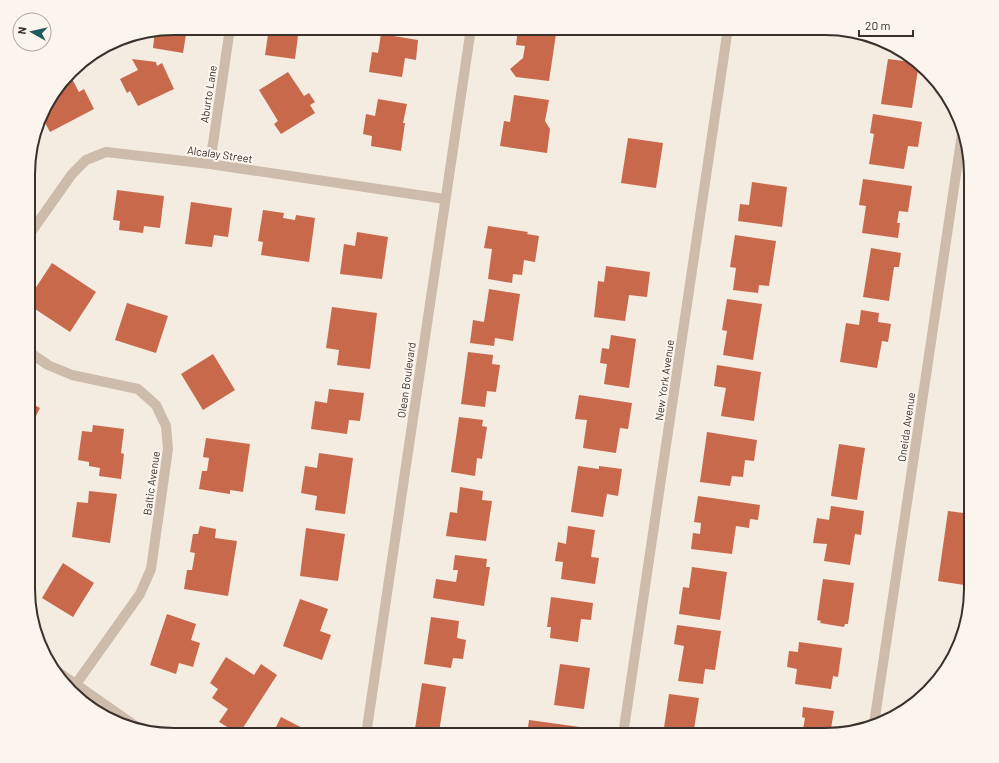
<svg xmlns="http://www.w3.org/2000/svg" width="999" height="763" font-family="Barlow,sans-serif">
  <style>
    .building { fill: #c8694b }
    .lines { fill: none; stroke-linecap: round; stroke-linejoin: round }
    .minor { stroke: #cdbbac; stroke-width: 10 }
    .tertiary { stroke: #cdbbac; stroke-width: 10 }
    .labels { text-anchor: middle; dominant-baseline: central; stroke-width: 4; stroke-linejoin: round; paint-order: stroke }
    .street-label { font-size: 11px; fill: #3b302b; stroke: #fbf5ee }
    .rim { fill: none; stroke: #3b302b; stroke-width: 2 }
  </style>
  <rect width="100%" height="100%" fill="#f4ebe1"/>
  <g class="building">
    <polygon points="174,28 187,28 183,53 153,48 155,31"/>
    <polygon points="269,28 299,28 295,59 265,55"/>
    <polygon points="518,28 556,34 549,81 516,77 510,69 523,58 525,46 516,45"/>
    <polygon points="381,34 418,40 416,60 405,58 402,77 369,72 372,52 378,53"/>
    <polygon points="132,59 156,62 157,66 162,63 174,89 138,106 130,91 127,93 120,79 138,70"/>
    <polygon points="888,59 919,63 912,108 881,104"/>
    <polygon points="288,72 304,96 309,93 315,102 310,105 315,113 281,134 274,124 278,121 259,90"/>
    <polygon points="71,77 79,92 84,89 94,109 50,132 42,117 47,101 64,81"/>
    <polygon points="514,95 549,100 545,121 550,129 547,153 500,146 504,121 510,122"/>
    <polygon points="378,99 407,104 403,123 405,123 401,151 371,146 372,136 363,134 366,114 375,116"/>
    <polygon points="873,114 922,122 918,147 908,146 904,169 869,164 874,134 870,133"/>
    <polygon points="628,138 663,143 656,188 621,183"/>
    <polygon points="33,145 37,147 29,161 29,154"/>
    <polygon points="863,179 912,186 908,212 899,211 897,223 900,223 898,238 862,233 866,206 859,205"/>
    <polygon points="752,182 787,187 782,227 738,221 740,204 749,205"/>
    <polygon points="117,190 164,196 160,228 144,226 143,233 119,230 120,221 113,220"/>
    <polygon points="191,202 232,208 228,237 214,235 212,247 185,244"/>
    <polygon points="263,210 284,213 283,218 295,220 296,215 315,218 309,262 261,255 263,242 258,241"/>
    <polygon points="488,226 528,232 527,234 539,236 535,262 524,260 522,275 513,274 512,283 488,279 492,249 484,248"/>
    <polygon points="357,232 388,237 382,279 340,274 344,244 355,246"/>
    <polygon points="735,235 776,241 769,286 759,285 758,293 733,290 736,268 730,267"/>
    <polygon points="871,248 901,253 899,267 894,267 889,301 863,297"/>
    <polygon points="52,263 96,292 70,332 29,305 29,298"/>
    <polygon points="606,266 650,272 647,297 629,295 625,321 594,317 598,281 604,282"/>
    <polygon points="489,289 520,294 513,341 495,338 494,346 470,343 473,320 484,322"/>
    <polygon points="727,299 762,304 753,360 723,355 727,331 722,330"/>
    <polygon points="127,303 168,316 156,353 115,340"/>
    <polygon points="332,307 377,313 370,369 337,365 339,350 326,348"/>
    <polygon points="861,310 879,313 878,322 891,324 888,342 882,341 877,368 840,362 846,323 859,325"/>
    <polygon points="611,335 636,339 629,388 604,384 607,364 600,363 602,348 609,349"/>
    <polygon points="468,352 493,355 492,364 500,365 496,392 487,391 485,407 461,404"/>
    <polygon points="213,354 235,390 203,410 181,374"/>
    <polygon points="717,365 761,372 754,421 721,416 726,388 714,386"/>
    <polygon points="329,389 364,393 360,421 349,420 347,434 311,429 315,401 327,403"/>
    <polygon points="579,395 632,403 628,429 620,428 616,453 583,448 587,420 575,419"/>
    <polygon points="29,402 40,408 29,430"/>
    <polygon points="459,417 483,420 482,426 487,427 482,459 477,458 475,476 451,472"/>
    <polygon points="93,425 124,429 121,453 124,454 121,479 99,476 100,468 89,466 89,462 78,460 82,431 92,432"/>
    <polygon points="707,432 757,440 754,461 745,460 743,477 732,476 730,486 700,482"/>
    <polygon points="206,438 250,444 243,492 230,490 230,494 199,489 202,471 207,471 209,458 203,457"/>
    <polygon points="839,444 865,448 857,500 831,496"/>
    <polygon points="319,453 353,458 345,514 315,510 317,496 301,493 305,466 317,468"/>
    <polygon points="578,466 599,469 599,466 622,469 618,496 607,494 603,517 571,512"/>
    <polygon points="460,487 483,491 482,500 492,501 486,541 446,536 450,512 457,513"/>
    <polygon points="89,491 117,494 110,543 72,537 77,502 88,503"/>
    <polygon points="698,496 760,505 758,520 750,519 749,528 736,526 732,554 691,549 693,533 700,534 701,523 694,522"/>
    <polygon points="831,506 864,511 861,535 855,534 850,565 824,561 827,544 813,543 817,518 829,520"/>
    <polygon points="948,511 971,514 971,586 938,581"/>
    <polygon points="200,526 216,529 215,538 237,541 228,596 184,589 187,570 192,570 195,553 190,552 193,534 198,534"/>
    <polygon points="568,526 595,530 591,557 599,558 595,584 561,579 563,562 555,561 558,542 566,544"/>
    <polygon points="306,528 345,534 338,581 300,576"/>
    <polygon points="455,555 487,559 486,567 490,567 484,606 433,598 436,579 456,582 458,570 453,570"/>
    <polygon points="63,563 94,583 73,617 42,598"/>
    <polygon points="692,567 727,572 720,620 679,614 683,587 689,588"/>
    <polygon points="823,579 854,583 848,624 845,624 844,627 820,623 821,621 817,620"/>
    <polygon points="551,597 593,603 591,620 581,619 578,642 550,638 551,627 547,627"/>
    <polygon points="300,599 328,609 320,631 331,635 322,660 283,646"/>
    <polygon points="167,614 196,624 191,640 200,643 193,667 179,663 176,674 150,665"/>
    <polygon points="431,617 459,621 457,638 466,640 463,659 453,658 451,668 424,664"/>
    <polygon points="677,625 721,631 715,670 705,669 703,684 678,681 684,646 674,644"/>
    <polygon points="799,642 842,648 838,677 833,676 831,689 795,684 797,669 787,667 789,651 798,652"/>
    <polygon points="226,657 254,675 261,664 277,675 239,734 219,722 228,709 212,698 218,689 210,683"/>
    <polygon points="560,664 590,668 584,709 554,705"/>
    <polygon points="422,683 446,687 439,732 415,729"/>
    <polygon points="669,694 699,698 693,735 663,735"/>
    <polygon points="803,707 834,711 830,734 802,735 805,718 802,717"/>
    <polygon points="281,717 316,735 272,735"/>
    <polygon points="529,720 580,727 579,735 527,735"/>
  </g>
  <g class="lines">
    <g class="minor">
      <polyline points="210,164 230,28"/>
      <polyline points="29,235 72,174 86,160 106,152 210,164 445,199"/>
      <polyline points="29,352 48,365 72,375 138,389 156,405 166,426 168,449 151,569 140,594 76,684"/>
      <polyline points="874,724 962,134"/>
      <polyline points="623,735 728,28"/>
    </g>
    <g class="tertiary">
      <polyline points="54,669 140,729"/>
      <polyline points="366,735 471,28"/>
    </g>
  </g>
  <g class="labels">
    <g class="street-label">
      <text transform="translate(208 94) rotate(-81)">Aburto Lane</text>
      <text transform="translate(220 154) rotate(8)">Alcalay Street</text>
      <text transform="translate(406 380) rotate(-82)">Olean Boulevard</text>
      <text transform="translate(664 380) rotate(-82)">New York Avenue</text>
      <text transform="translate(906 427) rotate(-82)">Oneida Avenue</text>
      <text transform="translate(151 483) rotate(-82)">Baltic Avenue</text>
    </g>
  </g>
  <path d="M0 0H999V763H0ZM174 35H825A139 139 0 0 1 964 174V589A139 139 0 0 1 825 728H174A139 139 0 0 1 35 589V174A139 139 0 0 1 174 35Z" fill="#fbf5ee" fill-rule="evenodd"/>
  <path class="rim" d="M174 35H825A139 139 0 0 1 964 174V589A139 139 0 0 1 825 728H174A139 139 0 0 1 35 589V174A139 139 0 0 1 174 35Z"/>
  <g transform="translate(32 32) rotate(278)"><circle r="19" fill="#fbf5ee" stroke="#aea6a0"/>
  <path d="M0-3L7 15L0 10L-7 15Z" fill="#1f5a5e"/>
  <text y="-6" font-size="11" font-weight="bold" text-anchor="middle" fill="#3b302b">N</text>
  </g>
  <path d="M859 30v6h54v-6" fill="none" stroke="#3b302b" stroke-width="2"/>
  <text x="865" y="30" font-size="12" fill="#3b302b" stroke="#fbf5ee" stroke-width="3" paint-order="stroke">20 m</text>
</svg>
